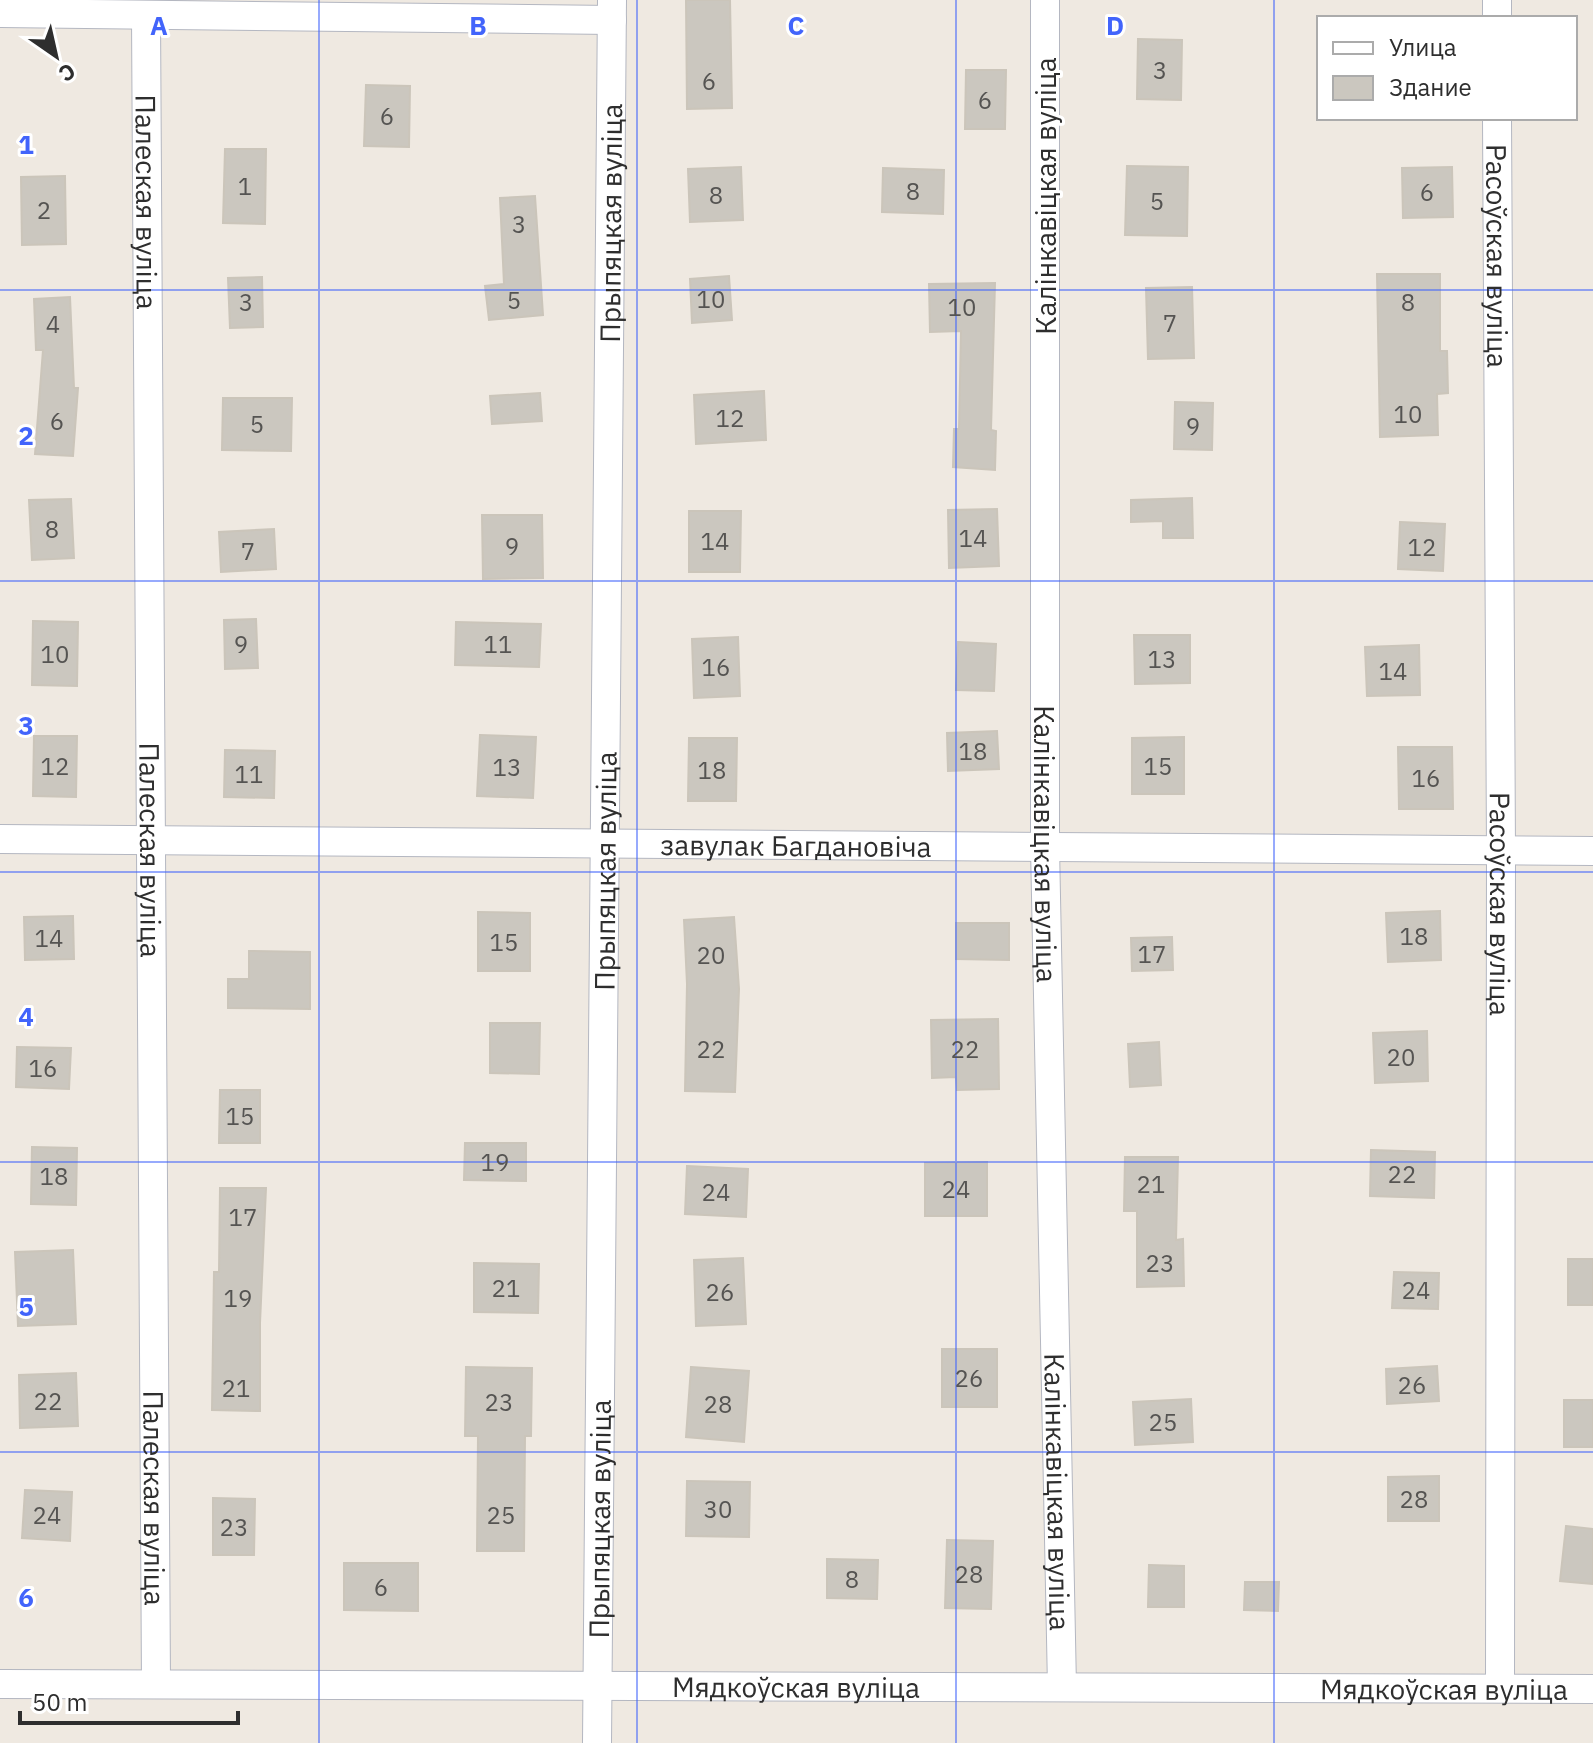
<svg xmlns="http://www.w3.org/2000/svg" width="1593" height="1743" font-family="'IBM Plex Sans',sans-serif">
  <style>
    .building { fill: #cbc7bf; stroke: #cbc5ba; stroke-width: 2 }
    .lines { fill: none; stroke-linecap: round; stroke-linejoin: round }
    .minor-casing { stroke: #b4b7c1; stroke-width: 30 }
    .minor { stroke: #fff; stroke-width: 28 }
    .grid { fill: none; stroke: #4264fb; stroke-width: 2; stroke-opacity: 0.55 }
    .labels { text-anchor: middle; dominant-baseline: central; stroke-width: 6; stroke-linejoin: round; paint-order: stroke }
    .number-label { font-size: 24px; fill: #555452 }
    .street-label { font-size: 28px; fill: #2e2e2e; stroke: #fff }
    .grid-label { font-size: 26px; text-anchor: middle; font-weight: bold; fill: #4264fb; stroke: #fff; stroke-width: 6; stroke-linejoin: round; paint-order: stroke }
  </style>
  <rect width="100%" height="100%" fill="#efe9e1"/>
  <g class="building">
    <polygon points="686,0 730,0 732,108 687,109"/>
    <polygon points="1138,39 1182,40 1181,100 1137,99"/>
    <polygon points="966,70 1006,70 1005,129 965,129"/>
    <polygon points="366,85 410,86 409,147 364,146"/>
    <polygon points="225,149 266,149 265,224 223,223"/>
    <polygon points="1127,166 1188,167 1187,236 1125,235"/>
    <polygon points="741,167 743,220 690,222 688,169"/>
    <polygon points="1452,167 1453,217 1403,218 1402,168"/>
    <polygon points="883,168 944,170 943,214 882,212"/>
    <polygon points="65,176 66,244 22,245 21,177"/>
    <polygon points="535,196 543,315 489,320 485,286 504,284 500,198"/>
    <polygon points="1377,274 1440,274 1440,351 1447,351 1448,393 1437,394 1438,435 1380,437"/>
    <polygon points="729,276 732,320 692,323 690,279"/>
    <polygon points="262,277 263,327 230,328 228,278"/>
    <polygon points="995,283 991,430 996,431 995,470 953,467 954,429 959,429 961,331 930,332 929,284"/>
    <polygon points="1192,287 1194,358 1148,359 1146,288"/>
    <polygon points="70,297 74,388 78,388 73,456 35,454 43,350 36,350 34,299"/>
    <polygon points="764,391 766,440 696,444 694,395"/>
    <polygon points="540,393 542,421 492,424 490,396"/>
    <polygon points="223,398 292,398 291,451 222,450"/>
    <polygon points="1175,402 1213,403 1212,450 1174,449"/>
    <polygon points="1192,498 1193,538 1163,538 1163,521 1131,522 1131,500"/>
    <polygon points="71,499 74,558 32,560 29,500"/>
    <polygon points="997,509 999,566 949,568 948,510"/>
    <polygon points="689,511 741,511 740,572 689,572"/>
    <polygon points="482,515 542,515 543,578 483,579"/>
    <polygon points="1400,522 1445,524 1443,571 1398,569"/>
    <polygon points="274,529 276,569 221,572 219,532"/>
    <polygon points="256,619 258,668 225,669 224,620"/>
    <polygon points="33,621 78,622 77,686 32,685"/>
    <polygon points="456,622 541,624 539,667 455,665"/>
    <polygon points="1134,635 1190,635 1190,683 1135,684"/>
    <polygon points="738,637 740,696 694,698 692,639"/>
    <polygon points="958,642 996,644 994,691 956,690"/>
    <polygon points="1419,645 1420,695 1367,696 1365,647"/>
    <polygon points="997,731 999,769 948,771 947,733"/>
    <polygon points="480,735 536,737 533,798 477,796"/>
    <polygon points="34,736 77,736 76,797 33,796"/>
    <polygon points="1184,737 1184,794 1132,794 1132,738"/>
    <polygon points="689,738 737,738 736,801 688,801"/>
    <polygon points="1398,747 1452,747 1453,809 1399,809"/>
    <polygon points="225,750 275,751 274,798 224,797"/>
    <polygon points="1440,911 1441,960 1388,962 1386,913"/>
    <polygon points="478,912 530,913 530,971 478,971"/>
    <polygon points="73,916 74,959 25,960 24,917"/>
    <polygon points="734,917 739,989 735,1092 685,1091 687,984 684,920"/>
    <polygon points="956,923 1009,923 1009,960 956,959"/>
    <polygon points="1172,937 1173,970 1132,971 1131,938"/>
    <polygon points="249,951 310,952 310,1009 228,1008 228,979 249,979"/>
    <polygon points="998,1019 999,1089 957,1090 956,1077 932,1078 931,1020"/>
    <polygon points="490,1023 540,1023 539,1074 490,1073"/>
    <polygon points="1427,1031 1428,1081 1375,1083 1373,1033"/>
    <polygon points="1159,1042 1161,1085 1130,1087 1128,1044"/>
    <polygon points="17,1047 71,1048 69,1089 16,1087"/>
    <polygon points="220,1090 260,1090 260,1143 219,1143"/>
    <polygon points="465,1143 526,1143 526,1181 464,1180"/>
    <polygon points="32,1147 77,1148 76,1205 31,1204"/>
    <polygon points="1371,1150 1435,1152 1434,1198 1370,1196"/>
    <polygon points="1125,1157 1178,1157 1176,1240 1183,1239 1184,1286 1137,1287 1137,1211 1124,1211"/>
    <polygon points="987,1162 987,1216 925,1216 925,1163"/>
    <polygon points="687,1166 748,1169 746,1217 685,1214"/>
    <polygon points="220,1188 266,1188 260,1323 260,1411 212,1410 214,1272 219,1272"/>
    <polygon points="73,1250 76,1324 18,1326 15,1252"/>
    <polygon points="743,1258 746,1324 696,1326 694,1260"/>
    <rect x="1568" y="1259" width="25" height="46"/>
    <polygon points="474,1263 539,1264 538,1313 474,1312"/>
    <polygon points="1394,1272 1439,1273 1438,1309 1392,1308"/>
    <rect x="942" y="1349" width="55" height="58"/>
    <polygon points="1437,1366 1439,1401 1387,1404 1386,1369"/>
    <polygon points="466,1367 532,1368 531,1436 525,1436 524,1551 477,1551 478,1436 465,1436"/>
    <polygon points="691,1367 749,1371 744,1442 686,1437"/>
    <polygon points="76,1373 78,1426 20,1428 19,1375"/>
    <polygon points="1191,1399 1193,1442 1135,1445 1133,1402"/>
    <rect x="1564" y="1400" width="29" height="47"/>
    <polygon points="1439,1476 1439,1521 1388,1521 1388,1477"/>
    <polygon points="687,1481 750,1482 749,1537 686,1536"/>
    <polygon points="25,1490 72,1492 70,1541 22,1538"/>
    <polygon points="213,1498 255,1499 254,1555 213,1555"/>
    <polygon points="1566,1526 1593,1529 1593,1584 1560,1581"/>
    <polygon points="947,1540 993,1541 991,1609 945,1608"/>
    <polygon points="827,1559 878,1560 877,1599 827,1598"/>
    <polygon points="344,1563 418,1563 418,1611 344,1610"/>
    <polygon points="1149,1565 1184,1566 1184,1607 1148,1607"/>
    <polygon points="1245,1582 1279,1582 1278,1611 1244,1610"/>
  </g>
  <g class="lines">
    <defs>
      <g id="minor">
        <path id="s1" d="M1045,0V847L1062,1687"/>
        <polyline points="1497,0 1497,18"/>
        <polyline points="0,13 612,20"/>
        <path id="s2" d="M146,16L156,1684"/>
        <path id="s3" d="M1497,118L1501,850L1500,1688"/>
        <path id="s4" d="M0,839L1593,851"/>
        <path id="s5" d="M0,1684L1593,1689"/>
        <path id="s6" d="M597,1743L612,0"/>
      </g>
    </defs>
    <use href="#minor" class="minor-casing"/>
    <use href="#minor" class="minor"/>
  </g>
  <path class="grid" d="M319,0V1743M637,0V1743M956,0V1743M1274,0V1743M0,290H1593M0,581H1593M0,872H1593M0,1162H1593M0,1452H1593"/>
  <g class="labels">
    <g class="number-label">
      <text x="1160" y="70">3</text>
      <text x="709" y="81">6</text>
      <text x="985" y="100">6</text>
      <text x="387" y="116">6</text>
      <text x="245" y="186">1</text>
      <text x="913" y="191">8</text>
      <text x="1427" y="192">6</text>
      <text x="716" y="195">8</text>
      <text x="1157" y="201">5</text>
      <text x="44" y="210">2</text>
      <text x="519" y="224">3</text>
      <text x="711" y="299">10</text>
      <text x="514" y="300">5</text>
      <text x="246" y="302">3</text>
      <text x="1408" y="302">8</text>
      <text x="962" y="307">10</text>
      <text x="1170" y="323">7</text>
      <text x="53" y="324">4</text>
      <text x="1408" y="414">10</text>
      <text x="730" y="418">12</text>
      <text x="57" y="421">6</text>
      <text x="257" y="424">5</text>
      <text x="1193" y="426">9</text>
      <text x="52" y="529">8</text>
      <text x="973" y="538">14</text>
      <text x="715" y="541">14</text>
      <text x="512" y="546">9</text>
      <text x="1422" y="547">12</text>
      <text x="248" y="551">7</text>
      <text x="241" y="644">9</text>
      <text x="498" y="644">11</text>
      <text x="55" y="654">10</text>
      <text x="1162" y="659">13</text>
      <text x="716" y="667">16</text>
      <text x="1393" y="671">14</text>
      <text x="973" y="751">18</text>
      <text x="55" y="766">12</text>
      <text x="1158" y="766">15</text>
      <text x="507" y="767">13</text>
      <text x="712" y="770">18</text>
      <text x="249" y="774">11</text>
      <text x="1426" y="778">16</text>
      <text x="1414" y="936">18</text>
      <text x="49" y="938">14</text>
      <text x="504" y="942">15</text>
      <text x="1152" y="954">17</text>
      <text x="711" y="955">20</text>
      <text x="711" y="1049">22</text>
      <text x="965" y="1049">22</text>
      <text x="1401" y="1057">20</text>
      <text x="43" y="1068">16</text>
      <text x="240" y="1116">15</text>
      <text x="495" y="1162">19</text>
      <text x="1402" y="1174">22</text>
      <text x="54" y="1176">18</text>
      <text x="1151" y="1184">21</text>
      <text x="956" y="1189">24</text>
      <text x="716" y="1192">24</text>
      <text x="243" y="1217">17</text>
      <text x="1160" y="1263">23</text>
      <text x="506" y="1288">21</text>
      <text x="1416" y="1290">24</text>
      <text x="720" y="1292">26</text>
      <text x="238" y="1298">19</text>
      <text x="969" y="1378">26</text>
      <text x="1412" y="1385">26</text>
      <text x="236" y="1388">21</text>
      <text x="48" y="1401">22</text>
      <text x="499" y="1402">23</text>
      <text x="718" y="1404">28</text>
      <text x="1163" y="1422">25</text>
      <text x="1414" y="1499">28</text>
      <text x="718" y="1509">30</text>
      <text x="47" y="1515">24</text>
      <text x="501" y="1515">25</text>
      <text x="234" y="1527">23</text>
      <text x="969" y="1574">28</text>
      <text x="852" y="1579">8</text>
      <text x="381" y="1587">6</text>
    </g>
    <g class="street-label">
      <text transform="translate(1045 196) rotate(-90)">Калінкавіцкая вуліца</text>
      <text stroke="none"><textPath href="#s2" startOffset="186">Палеская вуліца</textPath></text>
      <text stroke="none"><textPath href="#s6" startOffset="1520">Прыпяцкая вуліца</textPath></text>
      <text stroke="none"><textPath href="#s3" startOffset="138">Расоўская вуліца</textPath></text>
      <text stroke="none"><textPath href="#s1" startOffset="844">Калінкавіцкая вуліца</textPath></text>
      <text stroke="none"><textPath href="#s4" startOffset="796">завулак Багдановіча</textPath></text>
      <text stroke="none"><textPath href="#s2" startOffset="834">Палеская вуліца</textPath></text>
      <text stroke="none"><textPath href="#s6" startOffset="872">Прыпяцкая вуліца</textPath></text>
      <text stroke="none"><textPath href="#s3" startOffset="786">Расоўская вуліца</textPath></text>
      <text stroke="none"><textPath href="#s1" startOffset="1492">Калінкавіцкая вуліца</textPath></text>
      <text stroke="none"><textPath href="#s2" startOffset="1482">Палеская вуліца</textPath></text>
      <text stroke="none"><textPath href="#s6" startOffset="224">Прыпяцкая вуліца</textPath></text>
      <text stroke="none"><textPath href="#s5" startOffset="796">Мядкоўская вуліца</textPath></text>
      <text stroke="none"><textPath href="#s5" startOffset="1444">Мядкоўская вуліца</textPath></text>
    </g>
  </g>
  <g class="grid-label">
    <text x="159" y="35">A</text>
    <text x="478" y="35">B</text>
    <text x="796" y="35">C</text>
    <text x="1115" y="35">D</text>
    <text x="26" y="154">1</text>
    <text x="26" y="445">2</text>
    <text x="26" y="735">3</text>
    <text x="26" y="1026">4</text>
    <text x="26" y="1316">5</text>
    <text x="26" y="1607">6</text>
  </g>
  <rect x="1317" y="16" width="260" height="104" fill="#ffffff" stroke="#ababab" stroke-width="2"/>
  <rect x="1333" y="42" width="40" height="12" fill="#ffffff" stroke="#ababab" stroke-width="2"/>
  <text x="1389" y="56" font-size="24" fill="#2e2e2e">Улица</text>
  <rect x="1333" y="76" width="40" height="24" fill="#cbc7bf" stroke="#ababab" stroke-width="2"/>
  <text x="1389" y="96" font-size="24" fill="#2e2e2e">Здание</text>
  <g transform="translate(56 56) rotate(146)" stroke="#ffffff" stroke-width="6" paint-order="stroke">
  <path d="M0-6L14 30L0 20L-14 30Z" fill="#2e2e2e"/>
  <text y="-12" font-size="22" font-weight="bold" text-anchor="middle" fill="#2e2e2e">С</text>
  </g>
  <path d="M20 1711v12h218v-12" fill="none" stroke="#2e2e2e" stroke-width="4"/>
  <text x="32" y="1711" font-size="24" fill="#2e2e2e" stroke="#ffffff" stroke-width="6" paint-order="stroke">50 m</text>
</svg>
